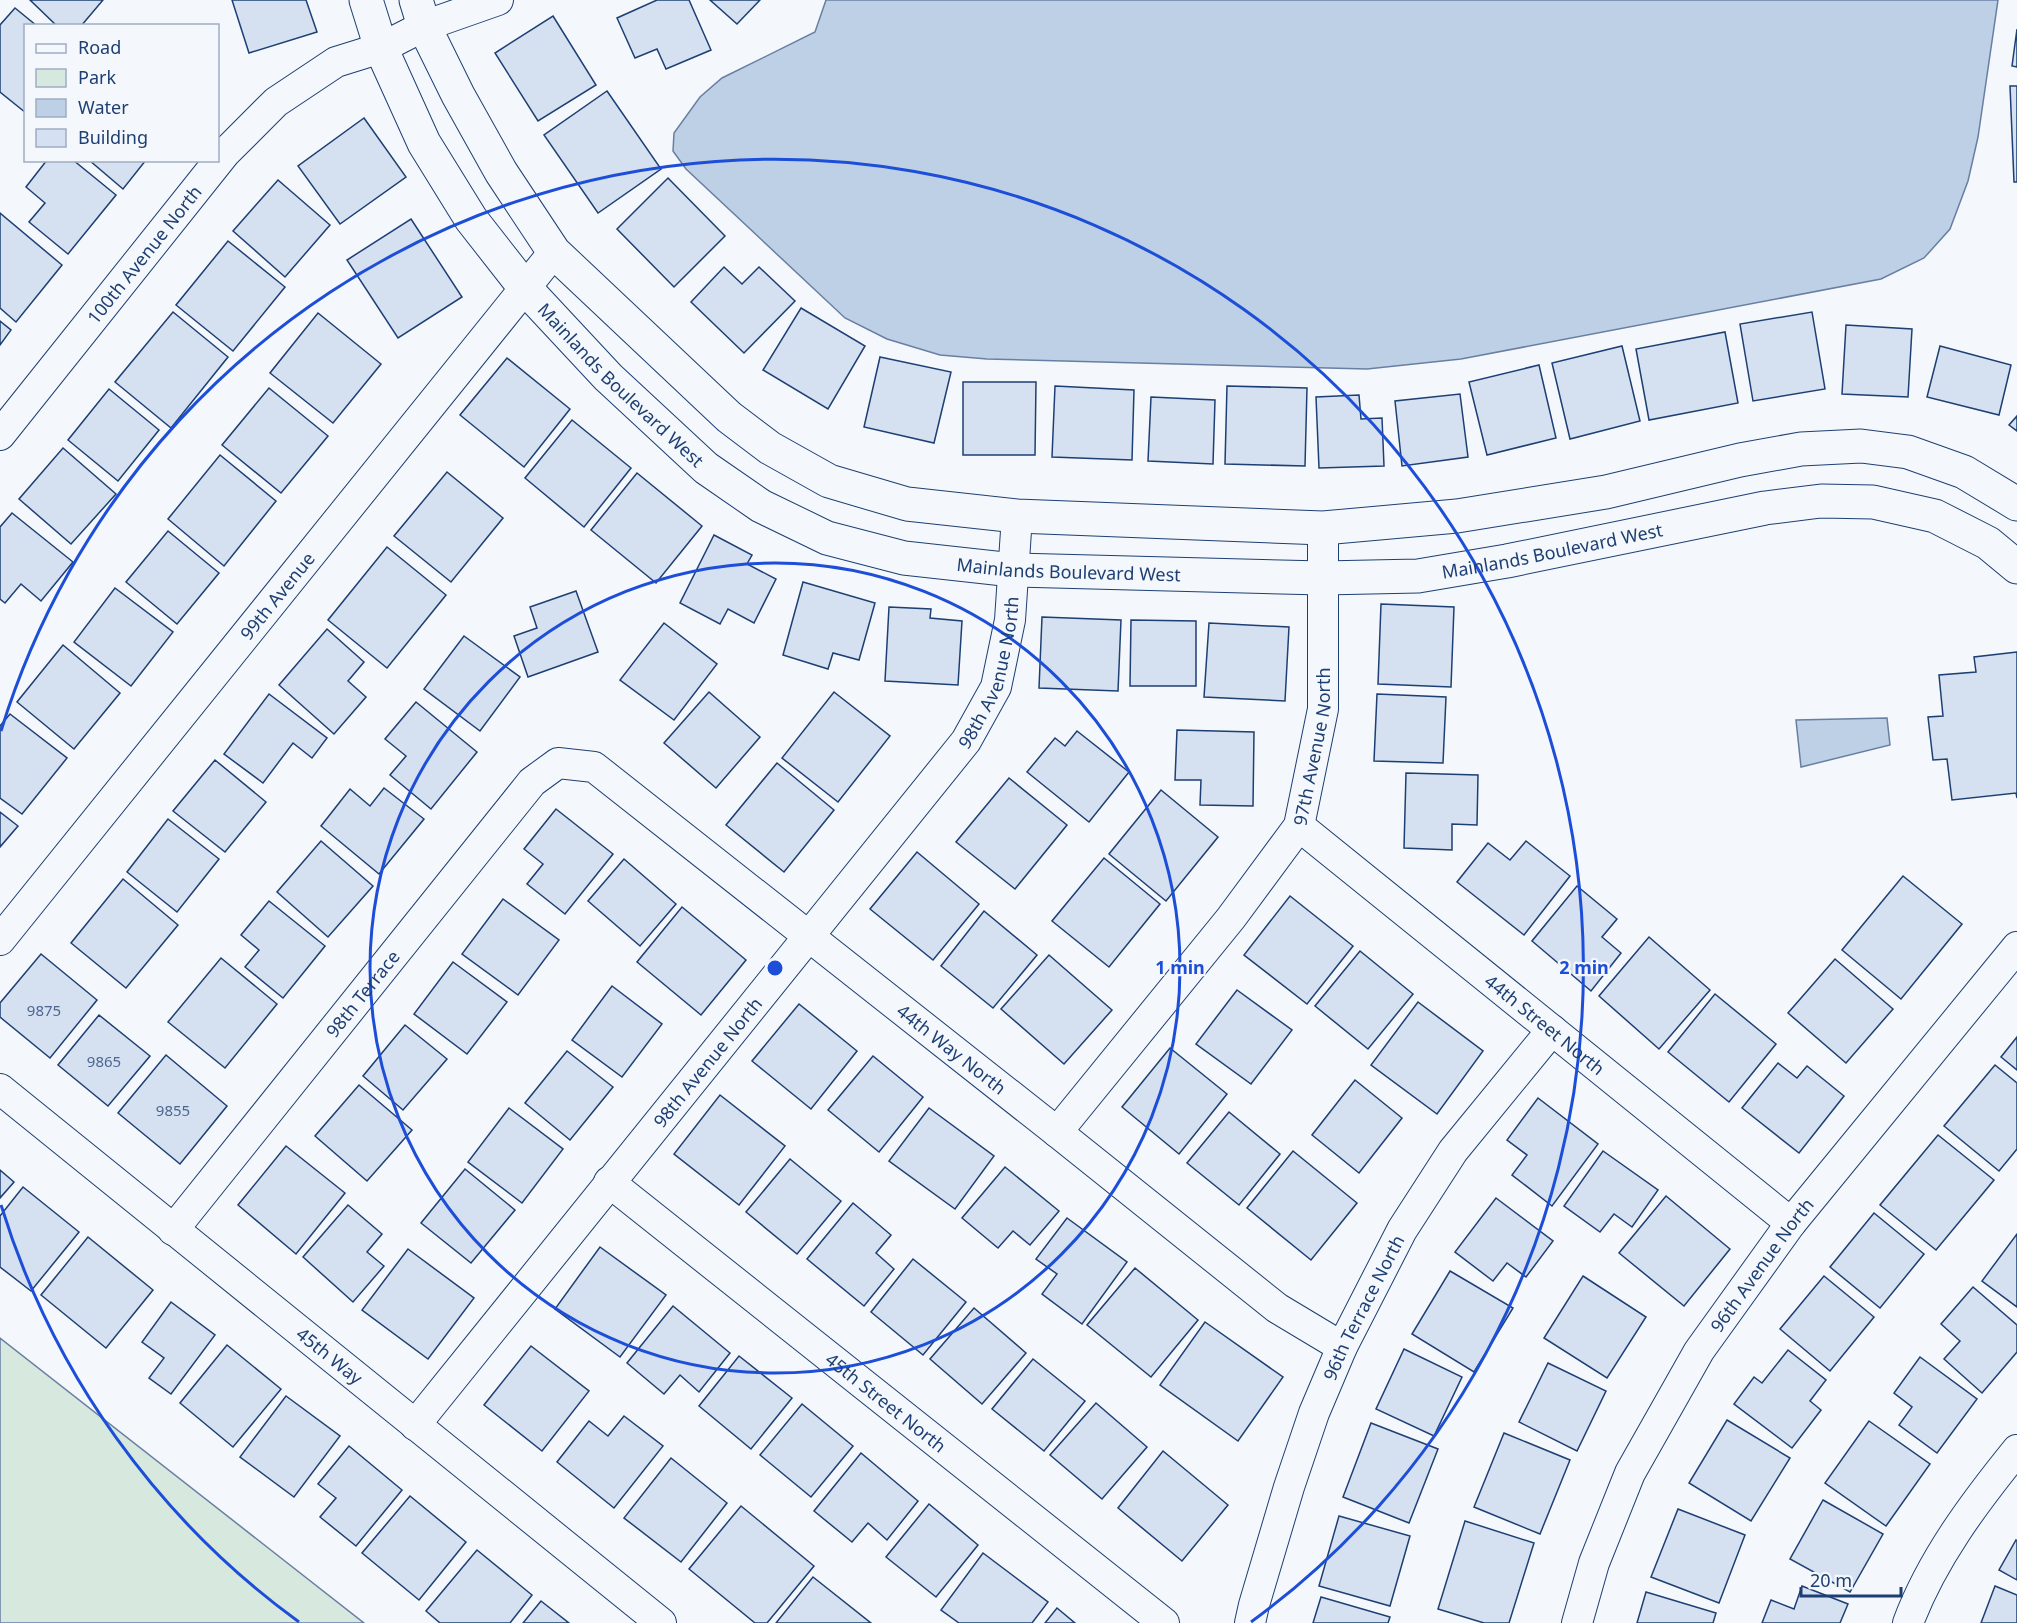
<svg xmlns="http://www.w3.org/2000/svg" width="2017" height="1623" font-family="'Noto Sans',sans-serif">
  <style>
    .green { fill: #d7e8df; stroke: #687fa3; stroke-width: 1.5 }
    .water { fill: #bed0e5; stroke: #687fa3; stroke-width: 1.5 }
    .building { fill: #d5e0f0; stroke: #1d3f73; stroke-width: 1.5 }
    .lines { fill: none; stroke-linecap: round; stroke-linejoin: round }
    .minor-casing { stroke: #1d3f73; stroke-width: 32 }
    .tertiary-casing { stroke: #1d3f73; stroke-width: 35 }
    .minor { stroke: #f4f7fb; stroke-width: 30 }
    .tertiary { stroke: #f4f7fb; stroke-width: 33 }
    .ring { fill: none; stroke: #1d4ed8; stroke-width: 3 }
    .labels { text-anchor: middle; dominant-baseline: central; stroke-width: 4.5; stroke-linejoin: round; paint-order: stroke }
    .number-label { font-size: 15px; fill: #4b6792 }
    .street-label { font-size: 18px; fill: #1d3f73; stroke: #f4f7fb }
    .centre { fill: #1d4ed8; stroke: #f4f7fb; stroke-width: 3 }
    .ring-label { font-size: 18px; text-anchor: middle; font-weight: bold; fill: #1d4ed8; stroke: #f4f7fb; stroke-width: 4.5; stroke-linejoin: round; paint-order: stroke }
  </style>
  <rect width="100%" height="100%" fill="#f4f7fb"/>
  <polygon class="green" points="0,1338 364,1623 0,1623"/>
  <g class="water">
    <polygon points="826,0 1998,0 1978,137 1968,181 1950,229 1924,258 1881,279 1461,359 1367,369 987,359 940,355 887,339 845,318 686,169 673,151 674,133 700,97 722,78 815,32"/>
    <polygon points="1887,718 1890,745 1801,767 1796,720"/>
  </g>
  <g class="building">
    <polygon points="30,0 103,0 81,26 57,26"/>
    <polygon points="232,0 306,0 317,32 249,53"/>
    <polygon points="657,0 689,0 711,50 666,69 657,49 635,58 617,18"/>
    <polygon points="710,0 760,0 737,24"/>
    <polygon points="15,8 37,26 26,26 26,113 0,92 0,25"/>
    <polygon points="553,16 596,85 538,121 495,53"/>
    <polygon points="2017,29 2017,67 2012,66"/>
    <polygon points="2010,86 2017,86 2017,182 2014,182"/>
    <polygon points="607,91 661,169 598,213 544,135"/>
    <polygon points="364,118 406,177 340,224 298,166"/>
    <polygon points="47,160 73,160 116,195 68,254 29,222 45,203 26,187"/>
    <polygon points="89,160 146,160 123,189"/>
    <polygon points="668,178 725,236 674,287 617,229"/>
    <polygon points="278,180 330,225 285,277 233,231"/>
    <polygon points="0,213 62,265 16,322 0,308"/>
    <polygon points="411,219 462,297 398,338 347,260"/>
    <polygon points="228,241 285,287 233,351 176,305"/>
    <polygon points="724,267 742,284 759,267 795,301 744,353 691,302"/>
    <polygon points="801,308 865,346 828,409 763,370"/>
    <polygon points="173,312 228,357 171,428 115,382"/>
    <polygon points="1812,312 1825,389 1753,401 1740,324"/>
    <polygon points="318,313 381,364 333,423 270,373"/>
    <polygon points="0,321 11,330 0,345"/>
    <polygon points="1846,325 1912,329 1908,397 1842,394"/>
    <polygon points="1725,332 1738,403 1649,420 1636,349"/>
    <polygon points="1622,346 1640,421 1570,439 1552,363"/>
    <polygon points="1940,346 2011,365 1999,415 1927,397"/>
    <polygon points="880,357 951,372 934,443 864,427"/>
    <polygon points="507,358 570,409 524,467 460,415"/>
    <polygon points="1539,365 1556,438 1487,455 1469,382"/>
    <polygon points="963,382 1036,382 1035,455 963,455"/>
    <polygon points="1055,386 1134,390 1132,460 1052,457"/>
    <polygon points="1227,386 1307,388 1305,466 1225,464"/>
    <polygon points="269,388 328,436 281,493 222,445"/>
    <polygon points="109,389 159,430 118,481 68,440"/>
    <polygon points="1460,394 1468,457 1402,466 1395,401"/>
    <polygon points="1359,395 1361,419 1382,418 1384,466 1319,468 1316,397"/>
    <polygon points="1151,397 1215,400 1213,464 1148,461"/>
    <polygon points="2017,416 2017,431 2009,425"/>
    <polygon points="572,420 631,468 584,527 525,478"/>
    <polygon points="63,448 116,494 71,544 19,499"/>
    <polygon points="220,455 276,501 224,566 168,519"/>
    <polygon points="447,472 503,518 451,582 394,536"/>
    <polygon points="637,473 702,526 656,583 591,530"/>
    <polygon points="12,513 73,562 41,601 21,584 5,603 0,599 0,527"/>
    <polygon points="168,531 219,573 177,624 126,582"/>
    <polygon points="714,535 752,555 747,564 776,579 754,623 728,609 720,624 680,603"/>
    <polygon points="387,547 446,595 387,668 328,620"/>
    <polygon points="803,582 875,603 859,660 833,653 828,669 783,655"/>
    <polygon points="115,588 173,632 131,686 74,642"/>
    <polygon points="576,591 598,652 528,677 514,636 537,628 530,607"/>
    <polygon points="1381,604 1454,607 1451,687 1378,684"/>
    <polygon points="889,607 931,609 930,618 962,621 958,685 885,681"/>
    <polygon points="1042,617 1121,620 1118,691 1039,688"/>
    <polygon points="1131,620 1196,621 1196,686 1130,686"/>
    <polygon points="664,623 717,664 674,720 620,680"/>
    <polygon points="1209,623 1289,627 1285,701 1204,697"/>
    <polygon points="327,629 364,662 348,681 366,697 334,734 279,685"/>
    <polygon points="464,636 520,677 480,731 424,689"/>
    <polygon points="63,645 120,693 74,749 17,702"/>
    <polygon points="2017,652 2017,798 2016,793 1952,800 1947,759 1933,760 1928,717 1943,716 1939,675 1976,672 1974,657"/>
    <polygon points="709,692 760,737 716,788 664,743"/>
    <polygon points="834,692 890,736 838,802 782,758"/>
    <polygon points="269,694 327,738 312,758 293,743 263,783 224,754"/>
    <polygon points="1377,694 1446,697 1443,763 1374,761"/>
    <polygon points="416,702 477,752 431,809 390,775 406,756 385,739"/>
    <polygon points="10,714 67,758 22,814 0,798 0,726"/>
    <polygon points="1177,730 1254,732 1253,806 1200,805 1201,780 1175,780"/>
    <polygon points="1077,731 1129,772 1089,822 1027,772 1055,738 1065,746"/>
    <polygon points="215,760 266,802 225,852 173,811"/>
    <polygon points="777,763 834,810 784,872 726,825"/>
    <polygon points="1406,773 1478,775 1477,825 1452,824 1452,850 1404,848"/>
    <polygon points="1009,778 1067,825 1015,889 956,842"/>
    <polygon points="384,788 424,819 379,874 321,826 350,789 370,806"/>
    <polygon points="1161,790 1218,837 1166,901 1109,854"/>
    <polygon points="556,809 613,854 565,914 527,884 543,864 524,849"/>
    <polygon points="0,812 18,826 0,847"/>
    <polygon points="168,819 219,859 177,912 127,872"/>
    <polygon points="321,841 373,886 328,937 277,892"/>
    <polygon points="1526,841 1570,876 1524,935 1457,882 1488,843 1510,860"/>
    <polygon points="917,852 979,904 933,960 870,909"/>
    <polygon points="1104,858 1160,904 1109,967 1052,921"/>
    <polygon points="624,859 676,904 640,946 588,901"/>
    <polygon points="1903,876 1962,924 1901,999 1842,950"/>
    <polygon points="123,879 178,925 126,988 71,943"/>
    <polygon points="1577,886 1617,919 1602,937 1621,953 1591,991 1532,941"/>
    <polygon points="1290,896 1353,946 1307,1004 1244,955"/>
    <polygon points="503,899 559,940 518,995 462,954"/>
    <polygon points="269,901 325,946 283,998 245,967 259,950 241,935"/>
    <polygon points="682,907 746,960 701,1015 637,962"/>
    <polygon points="984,911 1037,955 993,1008 941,966"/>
    <polygon points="1649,937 1710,990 1659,1049 1599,996"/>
    <polygon points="1360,951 1413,994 1368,1049 1315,1006"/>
    <polygon points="41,954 97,1000 50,1058 0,1017 0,1003"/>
    <polygon points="1049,955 1112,1010 1064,1064 1001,1009"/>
    <polygon points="221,958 277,1004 225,1068 168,1022"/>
    <polygon points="1835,959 1893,1009 1846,1063 1788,1013"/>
    <polygon points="453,962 507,1002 467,1054 414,1014"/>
    <polygon points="612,986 662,1024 622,1077 572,1040"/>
    <polygon points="1237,990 1292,1030 1251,1084 1196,1044"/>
    <polygon points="1715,994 1776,1044 1729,1102 1668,1052"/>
    <polygon points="1418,1002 1483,1051 1437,1114 1371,1065"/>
    <polygon points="799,1004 857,1051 811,1109 752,1061"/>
    <polygon points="99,1015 150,1056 108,1106 58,1065"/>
    <polygon points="405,1025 447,1059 403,1110 363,1076"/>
    <polygon points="2017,1037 2017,1070 2001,1057"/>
    <polygon points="1170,1048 1227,1094 1179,1154 1122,1107"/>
    <polygon points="567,1051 613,1087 570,1140 525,1103"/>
    <polygon points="166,1055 227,1106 180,1164 118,1113"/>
    <polygon points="873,1056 923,1097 879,1152 828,1110"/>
    <polygon points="1778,1063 1797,1078 1807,1066 1844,1096 1799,1153 1742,1108"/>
    <polygon points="1995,1065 2017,1083 2017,1149 1999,1171 1944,1126"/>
    <polygon points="1355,1080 1402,1118 1359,1173 1312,1135"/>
    <polygon points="359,1085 412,1130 367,1181 315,1136"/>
    <polygon points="720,1095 785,1146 739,1205 674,1154"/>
    <polygon points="1538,1098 1598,1144 1552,1206 1512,1175 1527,1155 1507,1140"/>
    <polygon points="509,1108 563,1149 522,1203 468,1162"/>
    <polygon points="929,1108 994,1156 955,1209 889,1161"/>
    <polygon points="1229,1112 1280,1154 1239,1205 1187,1163"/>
    <polygon points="1938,1135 1994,1180 1936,1250 1880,1205"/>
    <polygon points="286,1146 345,1193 296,1254 238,1205"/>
    <polygon points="1293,1151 1357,1203 1311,1260 1247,1208"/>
    <polygon points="1603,1151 1658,1190 1632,1227 1614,1214 1600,1232 1564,1206"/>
    <polygon points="790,1159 841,1201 797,1254 746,1212"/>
    <polygon points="1005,1167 1059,1211 1030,1245 1013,1231 998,1248 962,1218"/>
    <polygon points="465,1169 515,1210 471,1263 421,1223"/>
    <polygon points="0,1170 14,1182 0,1198"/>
    <polygon points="23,1187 79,1232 31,1291 0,1267 0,1216"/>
    <polygon points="1666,1196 1730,1249 1684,1306 1619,1253"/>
    <polygon points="1496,1198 1553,1241 1526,1277 1507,1263 1493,1281 1455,1252"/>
    <polygon points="853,1203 891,1235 876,1253 894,1269 864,1306 807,1259"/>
    <polygon points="348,1205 382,1234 367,1252 384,1266 353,1302 303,1257"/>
    <polygon points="1874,1213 1924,1254 1880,1308 1830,1267"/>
    <polygon points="1067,1218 1127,1262 1082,1324 1042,1294 1057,1274 1036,1259"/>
    <polygon points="2017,1234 2017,1307 1982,1281"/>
    <polygon points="88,1237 153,1290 106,1348 41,1295"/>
    <polygon points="600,1247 666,1295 620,1357 555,1309"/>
    <polygon points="408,1249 474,1298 428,1359 362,1310"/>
    <polygon points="913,1259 966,1302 923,1355 871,1312"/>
    <polygon points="1135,1268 1198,1320 1151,1377 1087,1325"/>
    <polygon points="1450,1271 1513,1308 1474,1372 1412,1334"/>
    <polygon points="1583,1276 1646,1317 1607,1378 1544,1338"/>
    <polygon points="1824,1276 1874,1317 1830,1371 1780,1329"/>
    <polygon points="1973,1287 2017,1325 2017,1352 1982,1393 1944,1359 1960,1341 1941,1324"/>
    <polygon points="171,1302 215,1335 171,1394 149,1378 164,1358 142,1342"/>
    <polygon points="673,1306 730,1353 699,1392 680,1375 664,1394 627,1363"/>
    <polygon points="974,1308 1026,1353 982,1404 930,1359"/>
    <polygon points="1205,1322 1283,1377 1238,1441 1160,1385"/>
    <polygon points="227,1345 281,1389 233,1447 180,1403"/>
    <polygon points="531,1346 589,1391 542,1451 484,1405"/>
    <polygon points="1404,1349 1462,1377 1434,1436 1376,1409"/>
    <polygon points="1788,1350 1826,1380 1810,1401 1821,1410 1792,1448 1734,1404 1754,1377 1762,1383"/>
    <polygon points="739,1356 792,1398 751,1449 699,1406"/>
    <polygon points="1920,1357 1977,1399 1937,1453 1899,1425 1912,1407 1894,1393"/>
    <polygon points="1033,1359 1085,1401 1044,1451 992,1409"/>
    <polygon points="1548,1363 1606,1391 1577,1451 1519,1422"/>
    <polygon points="286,1396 340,1436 294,1497 240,1457"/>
    <polygon points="1096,1403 1147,1447 1102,1499 1050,1455"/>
    <polygon points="802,1404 853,1446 811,1497 760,1455"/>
    <polygon points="624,1416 663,1446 614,1508 557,1462 589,1421 608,1436"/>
    <polygon points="1727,1420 1790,1458 1751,1521 1689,1483"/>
    <polygon points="1869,1421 1930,1464 1886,1526 1825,1483"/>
    <polygon points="1371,1423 1438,1449 1409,1523 1343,1497"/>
    <polygon points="1504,1433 1570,1460 1540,1534 1474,1507"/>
    <polygon points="349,1446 402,1490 356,1546 320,1517 336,1498 318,1484"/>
    <polygon points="1163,1451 1228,1505 1182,1561 1118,1508"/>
    <polygon points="861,1453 918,1501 887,1540 868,1523 852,1542 814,1511"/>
    <polygon points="671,1458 727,1503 681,1562 624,1518"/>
    <polygon points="410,1496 466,1542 419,1600 362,1553"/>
    <polygon points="1823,1500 1883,1534 1850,1592 1790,1559"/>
    <polygon points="929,1504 978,1545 936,1597 886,1557"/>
    <polygon points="741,1506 814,1566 767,1623 755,1623 689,1569"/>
    <polygon points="1678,1509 1745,1535 1719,1603 1651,1577"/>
    <polygon points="1339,1516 1410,1536 1390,1606 1319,1586"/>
    <polygon points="1465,1521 1534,1543 1509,1623 1484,1623 1438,1609"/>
    <polygon points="2016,1540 2017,1541 2017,1580 1999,1570"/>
    <polygon points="477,1550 532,1595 510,1623 440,1623 426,1611"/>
    <polygon points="983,1553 1048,1602 1032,1623 959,1623 941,1610"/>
    <polygon points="813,1577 871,1623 776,1623"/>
    <polygon points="1802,1586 1848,1604 1840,1623 1762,1623 1771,1600 1794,1609"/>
    <polygon points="1995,1586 2017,1595 2017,1623 1981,1623"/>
    <polygon points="1646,1592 1716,1613 1713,1623 1637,1623"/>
    <polygon points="1321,1597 1390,1617 1388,1623 1313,1623"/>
    <polygon points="541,1601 569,1623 523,1623"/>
    <polygon points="1057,1608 1075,1623 1045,1623"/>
  </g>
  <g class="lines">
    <defs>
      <g id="minor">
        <path id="s1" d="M0,435L225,153L276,102L336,62L381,48L424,26L498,0"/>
        <path id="s2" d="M1299,826L1791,1223"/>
        <path id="s3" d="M0,940L554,252"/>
        <path id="s4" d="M0,1089L661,1623"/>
        <path id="s5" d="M1057,1132L1231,918L1299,826L1323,709V528"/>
        <path id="s6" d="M609,1182L1164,1623"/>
        <path id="s7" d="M173,1230L532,782L558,763L594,767L1057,1132L1277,1308L1342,1347"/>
        <path id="s8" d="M415,1425L966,741L996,687L1010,620L1017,516"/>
        <path id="s9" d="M1250,1623L1254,1605L1289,1487L1314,1413L1342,1347L1402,1230L1453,1151L1552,1030"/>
        <path id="s10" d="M1577,1623L1594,1563L1630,1473L1699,1351L1791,1223L2017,947"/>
        <path d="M1908,1623C1932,1559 1974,1503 2017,1450"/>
      </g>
      <g id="tertiary">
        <path id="s11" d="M366,0L381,48L424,143L471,219L525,288L608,377L706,468L761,506L827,538L904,558L1013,570L1323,578L1418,576L1507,561L1765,508L1821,501L1873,502L1935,516L1988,543L2017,567"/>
        <polyline points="416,0 424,26 458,95 501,172 554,252 729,417 770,448 829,481 907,504 1017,516 1323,528 1457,516 1606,492 1740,460 1801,449 1861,446 1908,452 1964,472 2017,504"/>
      </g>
    </defs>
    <use href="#minor" class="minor-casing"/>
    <use href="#tertiary" class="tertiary-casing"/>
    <use href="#minor" class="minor"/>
    <use href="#tertiary" class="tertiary"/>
  </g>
  <g class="ring">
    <circle cx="775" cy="968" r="405"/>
    <path d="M299 1622A809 809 0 0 1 1 1205M1 731A809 809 0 1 1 1251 1622"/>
  </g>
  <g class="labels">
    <g class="number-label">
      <text x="44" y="1010">9875</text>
      <text x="104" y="1061">9865</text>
      <text x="173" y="1110">9855</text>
    </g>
    <g class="street-label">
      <text stroke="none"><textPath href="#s1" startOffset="231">100th Avenue North</textPath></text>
      <text stroke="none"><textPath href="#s11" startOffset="468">Mainlands Boulevard West</textPath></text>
      <text stroke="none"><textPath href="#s11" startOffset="1458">Mainlands Boulevard West</textPath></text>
      <text stroke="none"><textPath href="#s11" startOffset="972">Mainlands Boulevard West</textPath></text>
      <text stroke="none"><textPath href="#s3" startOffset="442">99th Avenue</textPath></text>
      <text stroke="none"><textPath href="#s8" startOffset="952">98th Avenue North</textPath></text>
      <text stroke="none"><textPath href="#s5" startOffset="471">97th Avenue North</textPath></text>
      <text stroke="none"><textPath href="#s7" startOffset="303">98th Terrace</textPath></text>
      <text stroke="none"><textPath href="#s2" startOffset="316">44th Street North</textPath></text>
      <text stroke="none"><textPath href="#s7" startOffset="1098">44th Way North</textPath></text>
      <text stroke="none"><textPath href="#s8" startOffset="466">98th Avenue North</textPath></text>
      <text stroke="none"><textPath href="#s10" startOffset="406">96th Avenue North</textPath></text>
      <text stroke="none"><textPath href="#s9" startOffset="336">96th Terrace North</textPath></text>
      <text stroke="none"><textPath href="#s4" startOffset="424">45th Way</textPath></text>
      <text stroke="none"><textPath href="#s6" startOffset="354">45th Street North</textPath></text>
    </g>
  </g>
  <circle cx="775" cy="968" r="9" class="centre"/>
  <g class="ring-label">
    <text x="1180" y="974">1 min</text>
    <text x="1584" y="974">2 min</text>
  </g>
  <rect x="24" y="24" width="195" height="138" fill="#f4f7fb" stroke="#9eadc5" stroke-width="1.5"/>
  <rect x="36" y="44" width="30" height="9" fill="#f4f7fb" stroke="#9eadc5" stroke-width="1.5"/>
  <text x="78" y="54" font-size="18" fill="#1d3f73">Road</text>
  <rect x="36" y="69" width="30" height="18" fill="#d7e8df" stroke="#9eadc5" stroke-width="1.5"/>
  <text x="78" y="84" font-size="18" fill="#1d3f73">Park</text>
  <rect x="36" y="99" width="30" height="18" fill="#bed0e5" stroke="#9eadc5" stroke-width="1.5"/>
  <text x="78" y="114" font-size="18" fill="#1d3f73">Water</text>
  <rect x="36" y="129" width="30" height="18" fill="#d5e0f0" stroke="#9eadc5" stroke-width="1.5"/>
  <text x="78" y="144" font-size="18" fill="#1d3f73">Building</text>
  <path d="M1801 1587v9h100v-9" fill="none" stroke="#1d3f73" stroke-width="3"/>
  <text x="1810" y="1587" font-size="18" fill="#1d3f73" stroke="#f4f7fb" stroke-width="4.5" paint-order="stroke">20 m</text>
</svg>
